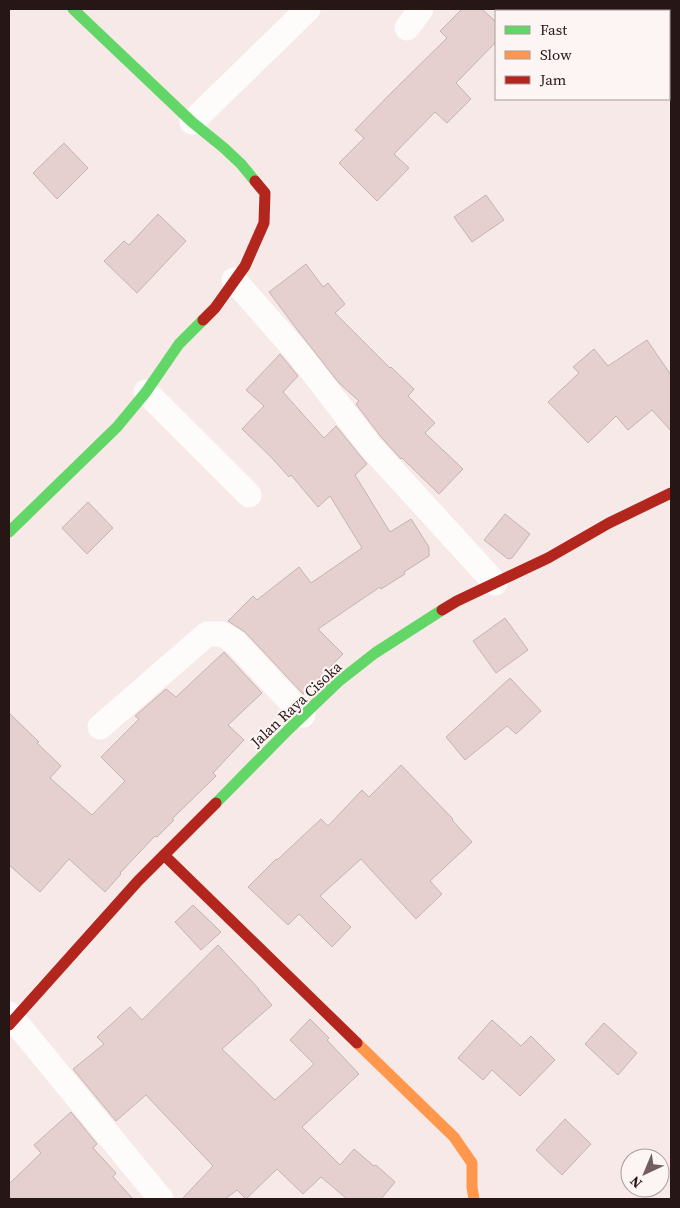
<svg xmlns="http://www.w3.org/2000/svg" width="680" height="1208" font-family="'Source Serif 4',serif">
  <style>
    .building { fill: #e5d0cf; stroke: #c1b4b2 }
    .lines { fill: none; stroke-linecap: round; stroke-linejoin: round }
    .street { stroke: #fefcfb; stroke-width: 25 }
    .fast { stroke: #63d668; stroke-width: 11 }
    .slow { stroke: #ff974d; stroke-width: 11 }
    .jam { stroke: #b3261e; stroke-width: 11 }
    .labels { text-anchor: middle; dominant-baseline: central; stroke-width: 4.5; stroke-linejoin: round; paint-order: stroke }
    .street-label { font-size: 15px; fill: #261716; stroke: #fdf4f4 }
  </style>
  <rect width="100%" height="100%" fill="#f7e9e7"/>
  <g class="building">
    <polygon points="462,9 482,9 496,22 496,42 456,83 471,99 447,123 435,112 394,154 409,168 377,201 339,163 364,138 355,130 392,92 447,38 440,31"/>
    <polygon points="64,143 88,168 57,199 33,173"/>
    <polygon points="486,195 504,220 472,242 454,217"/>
    <polygon points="158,214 186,241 137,293 104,261 124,241 129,245"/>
    <polygon points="306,264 323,287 328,283 345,304 335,313 390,368 391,367 414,389 408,396 435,423 425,433 463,469 439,494 402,458 401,459 381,437 356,404 359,401 339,383 299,332 269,292"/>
    <polygon points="647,340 671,375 671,431 652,410 628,430 616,416 588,443 548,402 579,373 573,367 594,349 608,366"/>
    <polygon points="280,354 298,376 283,392 324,438 336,426 367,464 355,475 390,532 411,519 429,547 429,556 404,572 405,574 381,589 380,587 318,629 343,654 303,694 245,632 228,621 253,596 257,600 299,567 311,583 362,548 330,496 318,507 291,475 289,477 271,457 242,429 264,406 246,390"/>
    <polygon points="88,502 113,528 87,554 62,528"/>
    <polygon points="505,514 530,534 512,558 508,559 484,540"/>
    <polygon points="505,618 528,650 496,673 473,641"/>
    <polygon points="224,652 262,693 228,725 244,740 213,773 216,776 172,819 174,820 157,837 155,836 120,873 121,874 105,892 69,859 40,892 9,865 9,713 39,742 37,743 61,766 50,778 92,815 125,781 101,757 139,719 135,716 166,689 176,697"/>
    <polygon points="510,678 541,711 516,734 507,726 465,760 446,737"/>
    <polygon points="401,765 453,819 452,820 472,842 430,881 442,894 416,919 361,859 320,896 351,927 332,947 299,914 288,925 248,887 276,859 277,860 321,819 328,826 362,790 369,797"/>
    <polygon points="193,905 221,932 201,950 175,922"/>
    <polygon points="218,945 259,989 258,989 272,1005 222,1049 275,1100 314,1064 290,1040 310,1019 329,1038 327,1040 359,1074 302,1127 340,1165 354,1149 374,1166 376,1165 395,1182 381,1199 347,1199 321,1177 303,1194 277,1169 246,1199 237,1190 225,1199 182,1199 213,1166 146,1095 116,1121 73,1069 104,1044 97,1037 130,1007 142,1020"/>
    <polygon points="492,1020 521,1046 531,1036 555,1060 520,1096 492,1070 483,1080 458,1058"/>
    <polygon points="604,1023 637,1053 618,1075 585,1044"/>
    <polygon points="71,1112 97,1144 93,1148 116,1173 113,1177 133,1199 9,1199 9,1184 41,1153 34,1145"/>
    <polygon points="565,1119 591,1144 562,1175 536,1150"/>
  </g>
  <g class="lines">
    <g class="street">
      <polyline points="407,28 421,9"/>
      <polyline points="192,122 308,9"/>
      <polyline points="234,280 299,354 370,446 495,583"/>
      <polyline points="146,392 249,495"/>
      <polyline points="100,727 207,634 222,634 235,642 303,715"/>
      <polyline points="9,1014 161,1199"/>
    </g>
    <g class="fast">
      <polyline points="73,9 192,122 224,148 241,164 255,181"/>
      <polyline points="9,532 117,427 146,392 179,344 203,320"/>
      <polyline points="216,803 289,729 338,682 375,653 442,610"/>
    </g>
    <polyline class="slow" points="357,1043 454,1137 472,1163 472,1187 474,1199"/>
    <g class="jam">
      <polyline points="203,320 215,308 245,266 264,223 265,193 255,181"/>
      <polyline points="442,610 457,601 548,558 609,523 671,493"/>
      <polyline points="164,855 357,1043"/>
      <polyline points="9,1025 138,881 216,803"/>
    </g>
  </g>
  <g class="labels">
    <g class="street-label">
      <text transform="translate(296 704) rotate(-43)">Jalan Raya Cisoka</text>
    </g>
  </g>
  <rect width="680" height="1208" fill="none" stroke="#261716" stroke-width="20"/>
  <rect x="495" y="10" width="175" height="90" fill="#fdf4f4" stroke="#a79c9b"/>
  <rect x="505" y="26" width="25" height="8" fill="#63d668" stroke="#a79c9b"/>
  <text x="540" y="35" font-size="15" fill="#261716">Fast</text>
  <rect x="505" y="51" width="25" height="8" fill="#ff974d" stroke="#a79c9b"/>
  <text x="540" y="60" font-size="15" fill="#261716">Slow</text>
  <rect x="505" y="76" width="25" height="8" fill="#b3261e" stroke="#a79c9b"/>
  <text x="540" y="85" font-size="15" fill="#261716">Jam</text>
  <g transform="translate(645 1173) rotate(224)"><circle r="24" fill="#fdf4f4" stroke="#a79c9b"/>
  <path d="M0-4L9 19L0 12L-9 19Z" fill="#6f605f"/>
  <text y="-8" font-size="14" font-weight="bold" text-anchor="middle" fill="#261716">N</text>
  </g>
</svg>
